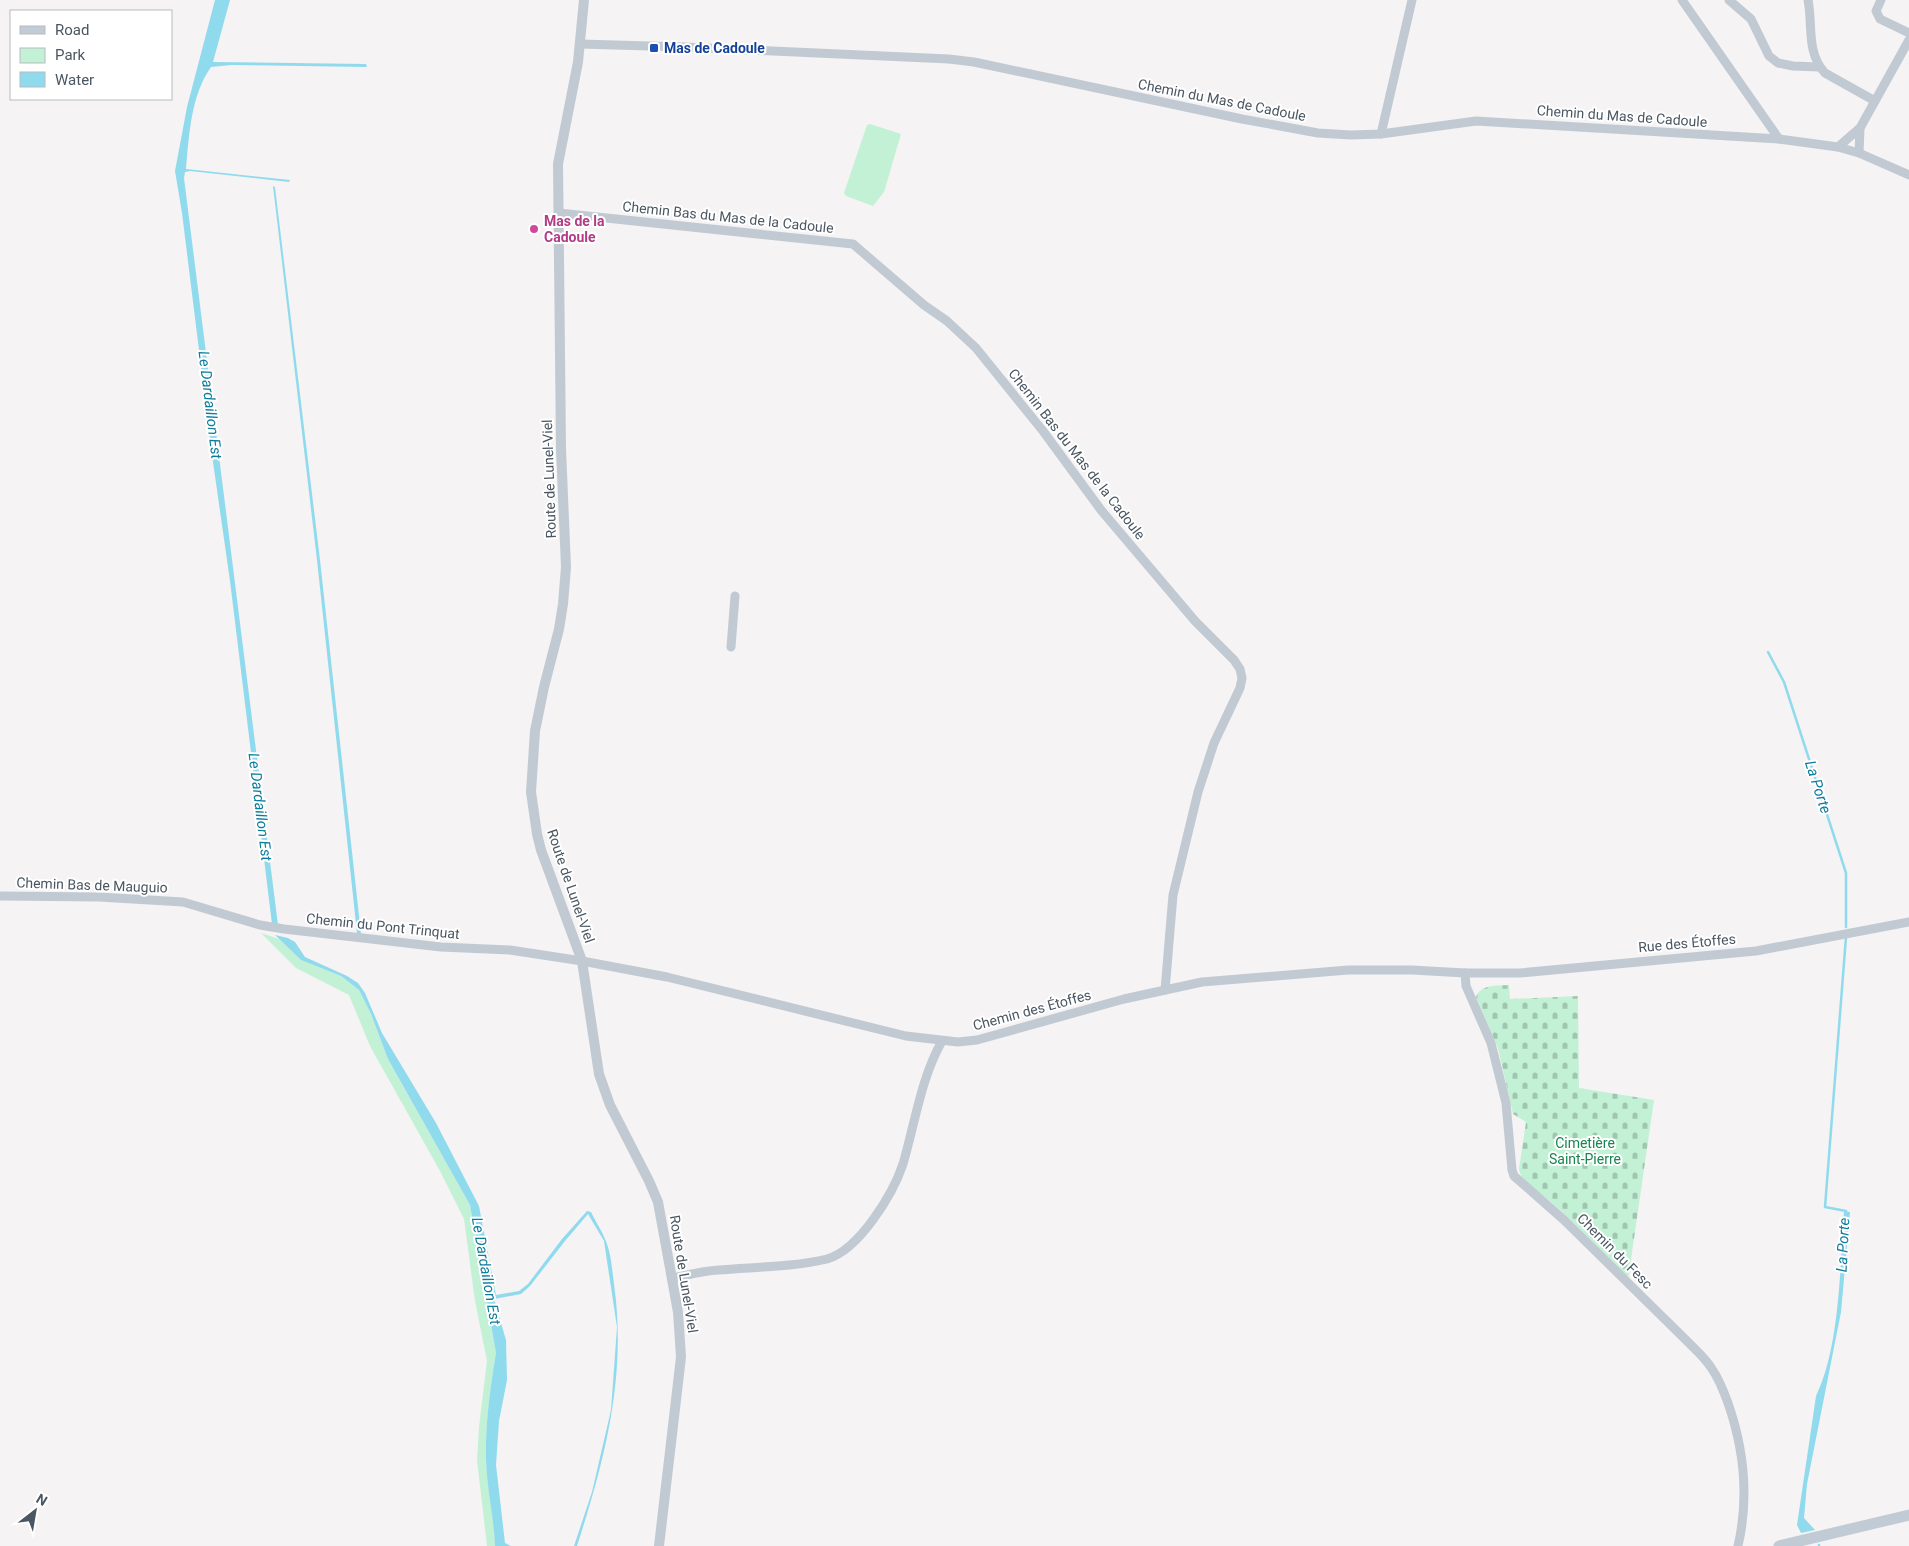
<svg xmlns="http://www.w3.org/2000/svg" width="1909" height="1546" font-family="Roboto,sans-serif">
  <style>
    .green { fill: #c3f1d5 }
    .cemetery { fill: url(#cemetery-stones) }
    .water { fill: #90daee }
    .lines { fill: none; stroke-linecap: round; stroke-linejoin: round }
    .stream { stroke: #90daee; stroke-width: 2.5 }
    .minor { stroke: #c1cad2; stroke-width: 9 }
    .tertiary { stroke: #c1cad2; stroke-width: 10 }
    .secondary { stroke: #c1cbd6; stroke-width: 11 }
    .transit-dot { fill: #1a4fb4; stroke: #fff; stroke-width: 2 }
    .hotel-dot { fill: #d1479c; stroke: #fff; stroke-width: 2 }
    .labels { text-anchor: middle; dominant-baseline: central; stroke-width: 4; stroke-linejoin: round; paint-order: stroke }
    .transit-label { font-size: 14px; font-weight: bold; fill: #164399; stroke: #fff; text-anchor: start }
    .street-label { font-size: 14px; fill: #4a5661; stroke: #fff }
    .hotel-label { font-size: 14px; font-weight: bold; fill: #b23c85; stroke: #fff; text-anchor: start }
    .park-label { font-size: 14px; fill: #17864f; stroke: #fff }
    .water-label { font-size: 15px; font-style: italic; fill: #0c7c9b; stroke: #fff }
  </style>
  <defs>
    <pattern id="cemetery-stones" width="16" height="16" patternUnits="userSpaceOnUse" patternTransform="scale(1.25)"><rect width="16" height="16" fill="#c3f1d5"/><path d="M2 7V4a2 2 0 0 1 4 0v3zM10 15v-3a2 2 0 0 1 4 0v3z" fill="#a0c6b0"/></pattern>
  </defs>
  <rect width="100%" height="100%" fill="#f5f3f3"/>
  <g class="green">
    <polygon points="870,124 901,134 884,192 873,206 846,196 844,193 867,125"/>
    <path d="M261,933L279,939L301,960L341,976L359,990L371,1014L388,1059L470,1205L496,1353C490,1388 485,1426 486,1461C487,1490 495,1517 495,1546H487L477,1460L479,1427L487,1361L475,1301L464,1219L440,1171L370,1046L349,995L296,968Z"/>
  </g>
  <path class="cemetery" d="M1509,985L1510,999L1578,996L1579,1088L1654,1100L1628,1280C1601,1252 1575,1221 1545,1197C1536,1190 1521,1182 1519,1169L1526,1122L1513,1114L1498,1048L1476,997C1481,984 1497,986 1509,985Z"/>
  <g class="water">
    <path d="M215,0H230L213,62L366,64L367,67L231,65L211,67C191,95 189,135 186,169L290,180L289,182L190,171L185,172L184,178L278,925L272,924L230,581L212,455L182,213L175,171L187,107Z"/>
    <polygon points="273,186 275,187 320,560 361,934 357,933 317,560"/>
    <path d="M275,935L288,938L295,942L305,957L347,976L358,983L365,993L382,1033L436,1123L479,1206L496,1295L519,1291L528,1284L562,1239L587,1211L591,1212C595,1221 601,1229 605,1239C611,1252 612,1269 614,1284C627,1376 605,1459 577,1546H574L592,1492L611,1410L617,1327L604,1241L588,1214L565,1241L530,1286L521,1294L494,1299L506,1340L507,1380L499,1421L496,1465L505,1543L511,1546H495C494,1517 487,1490 486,1461C485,1426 490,1388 496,1353L470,1205L388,1059L371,1014L359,990L341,976L301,960Z"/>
    <path d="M1844,1211L1850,1212L1841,1312L1807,1484L1804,1518L1815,1530L1801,1533L1797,1525L1816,1396C1840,1347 1840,1266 1844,1211Z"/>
  </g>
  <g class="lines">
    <g class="stream">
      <polyline points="1768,652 1784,682 1846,873 1846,927"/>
      <polyline points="1846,1211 1825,1207 1846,937"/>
      <polyline points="1819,1546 1819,1545"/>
    </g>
    <g class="minor">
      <polyline points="1682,0 1779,139"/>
      <polyline points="1729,0 1751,19 1769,56 1778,63 1793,66 1819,67"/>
      <path d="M1808,0C1813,25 1806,53 1825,73L1875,101"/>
      <polyline points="1881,0 1876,11 1880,19 1909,33"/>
      <polyline points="580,44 684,47 949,59 974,62 1242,119 1318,133 1351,135 1381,134 1476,121 1779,139 1838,147 1859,153 1909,175"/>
      <polyline points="1381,134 1412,0"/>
      <polyline points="1838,147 1860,128 1909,40"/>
      <polyline points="1859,153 1860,128"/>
      <polyline points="559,213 853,244 924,305 947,321 976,348 1043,431 1101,510 1195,621 1234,660 1240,669 1242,678 1240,688 1214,743 1198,792 1173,895 1165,990"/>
      <polyline points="731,647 735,596"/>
      <polyline points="0,896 99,897 183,902 260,925 284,929 441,947 510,950 582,961 667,977 906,1036 958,1042 977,1040 1124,999 1202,982 1348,970 1412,970 1465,973 1520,973 1756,951 1909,922"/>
      <path d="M1465,973L1466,986L1491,1043L1506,1103L1512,1170L1514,1176L1564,1220L1689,1343C1697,1351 1706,1359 1712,1369C1719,1379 1724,1392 1728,1403C1744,1449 1749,1498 1738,1546"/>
      <path d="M673,1278C688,1275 702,1271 718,1270C752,1267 794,1267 827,1259C859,1250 893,1194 903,1164C915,1123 921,1078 942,1041"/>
    </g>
    <polyline class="tertiary" points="584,0 578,62 558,164 561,449 566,567 563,604 559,629 544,687 535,731 531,792 537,834 541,850 582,961 599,1074 610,1105 649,1181 658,1202 678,1312 681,1357 659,1546"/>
    <polyline class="secondary" points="1779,1546 1909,1515"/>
  </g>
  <rect class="transit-dot" x="649" y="43" width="10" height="10" rx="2.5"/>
  <circle class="hotel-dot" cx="534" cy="229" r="5"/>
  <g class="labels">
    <g class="transit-label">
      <text x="664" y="48">Mas de Cadoule</text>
    </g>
    <g class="street-label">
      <text transform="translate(1222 100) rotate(11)">Chemin du Mas de Cadoule</text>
      <text transform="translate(1622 116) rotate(4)">Chemin du Mas de Cadoule</text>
      <text transform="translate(728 217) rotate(6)">Chemin Bas du Mas de la Cadoule</text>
      <text transform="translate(1077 454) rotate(52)">Chemin Bas du Mas de la Cadoule</text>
      <text transform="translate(549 479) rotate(-92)">Route de Lunel-Viel</text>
      <text transform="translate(92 885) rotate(2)">Chemin Bas de Mauguio</text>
      <text transform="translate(571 886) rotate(71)">Route de Lunel-Viel</text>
      <text transform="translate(383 926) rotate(6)">Chemin du Pont Trinquat</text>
      <text transform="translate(1687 943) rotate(-5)">Rue des Étoffes</text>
      <text transform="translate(1032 1010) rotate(-15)">Chemin des Étoffes</text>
      <text transform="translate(1615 1251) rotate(45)">Chemin du Fesc</text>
      <text transform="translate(684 1274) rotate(81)">Route de Lunel-Viel</text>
    </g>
    <g class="hotel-label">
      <text x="544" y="221">Mas de la<tspan x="544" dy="16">Cadoule</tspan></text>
    </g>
    <g class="park-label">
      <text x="1585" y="1143">Cimetière<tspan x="1585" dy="16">Saint-Pierre</tspan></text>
    </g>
    <g class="water-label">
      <text transform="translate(210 405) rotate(83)">Le Dardaillon Est</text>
      <text transform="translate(1818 787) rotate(72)">La Porte</text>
      <text transform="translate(260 807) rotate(83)">Le Dardaillon Est</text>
      <text transform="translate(1843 1245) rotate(-87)">La Porte</text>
      <text transform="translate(486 1271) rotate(80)">Le Dardaillon Est</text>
    </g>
  </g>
  <rect x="10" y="10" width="162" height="90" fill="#ffffff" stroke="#b7bbc0"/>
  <rect x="20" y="26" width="25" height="8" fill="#c1cbd6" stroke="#b7bbc0"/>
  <text x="55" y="35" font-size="15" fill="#4a5661">Road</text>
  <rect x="20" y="48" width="25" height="15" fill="#c3f1d5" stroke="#b7bbc0"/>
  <text x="55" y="60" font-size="15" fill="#4a5661">Park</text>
  <rect x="20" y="72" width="25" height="15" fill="#90daee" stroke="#b7bbc0"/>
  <text x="55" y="85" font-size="15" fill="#4a5661">Water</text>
  <g transform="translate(35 1511) rotate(31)" stroke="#ffffff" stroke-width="4" paint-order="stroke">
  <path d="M0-4L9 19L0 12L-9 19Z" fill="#4a5661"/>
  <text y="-8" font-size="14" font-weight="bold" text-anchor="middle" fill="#4a5661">N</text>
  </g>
</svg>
